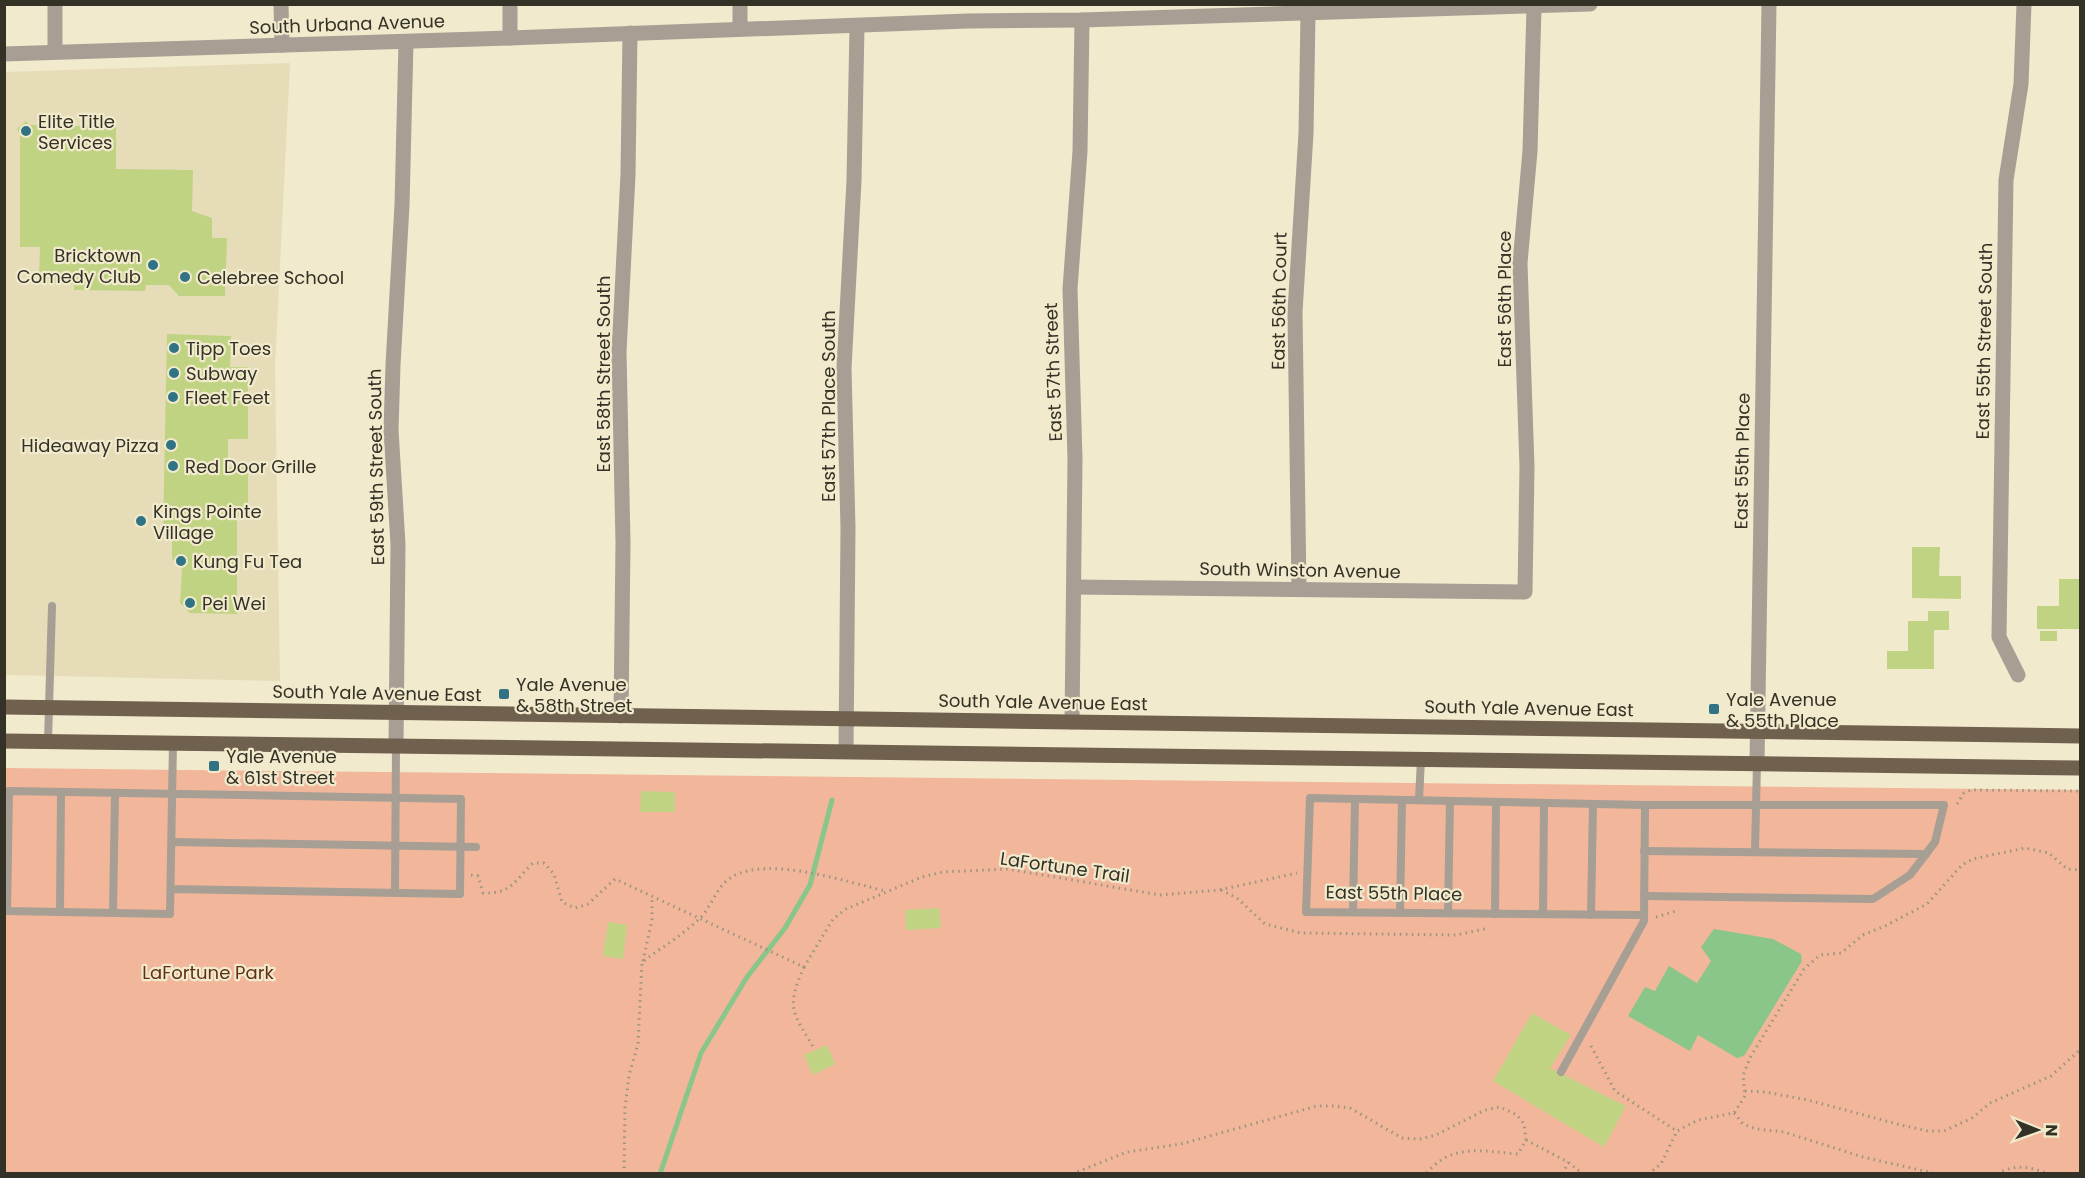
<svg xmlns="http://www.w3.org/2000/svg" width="2085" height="1178" font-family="Poppins,sans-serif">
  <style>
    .built { fill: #e6ddb8 }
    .green { fill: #f2b69b }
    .water { fill: #8ac689 }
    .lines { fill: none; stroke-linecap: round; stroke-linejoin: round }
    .stream { stroke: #8ac689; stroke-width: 5 }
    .building { fill: #c0d383 }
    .path { stroke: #9a957f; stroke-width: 3; stroke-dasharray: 1.5 4.5; stroke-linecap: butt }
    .service { stroke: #a79e94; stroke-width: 8 }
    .minor { stroke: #a79e94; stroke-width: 15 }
    .primary { stroke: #70604e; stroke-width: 15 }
    .poi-dot { fill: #307385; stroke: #f1eacc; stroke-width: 2 }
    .labels { text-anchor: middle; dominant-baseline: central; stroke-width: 4.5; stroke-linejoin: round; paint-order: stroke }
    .street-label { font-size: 18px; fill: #343126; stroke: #f1eacc }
    .poi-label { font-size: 18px; fill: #343126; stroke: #f1eacc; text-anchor: start }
    .park-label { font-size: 18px; fill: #623016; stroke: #f1eacc }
  </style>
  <rect width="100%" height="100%" fill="#f1eacc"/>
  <polygon class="built" points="290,63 275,367 280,681 5,675 4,72"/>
  <polygon class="green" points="5,768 2080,790 2080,1173 5,1174"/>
  <polygon class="water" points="1714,929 1773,939 1801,954 1802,961 1744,1056 1737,1058 1698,1035 1690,1051 1628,1016 1645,987 1655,991 1669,966 1697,983 1711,961 1701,947"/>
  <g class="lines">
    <polyline class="stream" points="660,1174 701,1053 747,977 785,928 810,885 832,800"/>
  </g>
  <g class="building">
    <polygon points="26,121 29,125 116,127 116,169 193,170 192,211 212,218 212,238 227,238 225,296 179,296 169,285 146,285 145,291 74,290 74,284 47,283 39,276 40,247 20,247 20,134 17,129"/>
    <polygon points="167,334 231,336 230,367 248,367 248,439 228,439 228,467 248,467 248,517 237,517 237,614 190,613 180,603 182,568 172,559 172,534 163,534"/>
    <polygon points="1912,547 1940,547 1939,576 1961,576 1961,599 1912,598"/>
    <polygon points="2059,579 2080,579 2080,629 2037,629 2037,606 2059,606"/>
    <polygon points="1928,611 1949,611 1949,630 1934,630 1934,669 1887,669 1887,651 1908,651 1908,621 1928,621"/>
    <rect x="2040" y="631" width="17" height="10"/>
    <polygon points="641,791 675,792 675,812 640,812"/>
    <polygon points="939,908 941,928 906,930 905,910"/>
    <polygon points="608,922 627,925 623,959 603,956"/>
    <polygon points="1532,1013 1571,1035 1550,1068 1626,1106 1604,1147 1493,1081"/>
    <polygon points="827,1045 835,1064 813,1075 804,1055"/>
  </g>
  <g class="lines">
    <g class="path">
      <polyline points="1957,804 1964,793 1971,790 2080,791"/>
      <path d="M471,875L478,876L483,893C512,894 514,881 533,863H544L554,874L562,902L575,908L588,904L615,879L804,967L833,919L846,909L922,877L943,872L1008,869L1160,895L1219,890L1297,873"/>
      <polyline points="1221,890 1237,898 1265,924 1301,933 1456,935 1489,928"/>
      <polyline points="1656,917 1679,910"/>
      <polyline points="643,961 652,920 652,896"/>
      <path d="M804,967C785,1010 793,1012 815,1050"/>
      <polyline points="1591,1046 1615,1091 1677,1131"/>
      <polyline points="1745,1091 1765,1092 1808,1100 1901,1125 1928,1131 1944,1131 1972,1118 1990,1103 2051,1076 2080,1050"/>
      <polyline points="1734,1113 1743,1124 1756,1129 1784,1132 1863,1157 1937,1174"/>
      <polyline points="1526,1140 1568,1162 1583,1174"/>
      <path d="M624,1174L625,1108L629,1075L638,1044L642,962C661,948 681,936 698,920C711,909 716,886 732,877C768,855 846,882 886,891"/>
      <path d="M1072,1174L1127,1152L1181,1144L1317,1106H1333L1350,1108L1402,1138L1420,1139L1436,1135L1485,1110L1500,1107L1517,1115L1524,1124L1526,1140L1518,1154C1482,1151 1451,1143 1426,1174"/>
      <polyline points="1563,1174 1568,1162"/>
      <polyline points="1648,1174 1661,1164 1677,1131 1698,1120 1734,1113 1745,1096 1743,1075 1751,1056 1804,969 1820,955 1841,953 1863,935 1885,926 1927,904 1962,865 1973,859 2025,848 2049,853 2067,869 2080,870"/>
      <path d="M1997,1174C2016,1163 2030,1167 2049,1174"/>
    </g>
    <g class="service">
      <polyline points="48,741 52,606"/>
      <polyline points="1419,800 1421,759"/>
      <polyline points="172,842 476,847"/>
      <polyline points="1644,851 1926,854"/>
      <polyline points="1755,852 1757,763"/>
      <path d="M171,889L460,894L461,799C311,796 160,794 9,791L7,911L170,914C171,857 172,800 173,743"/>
      <polyline points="395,893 396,746"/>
      <polyline points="60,912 61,792"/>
      <polyline points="1353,912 1355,799"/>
      <polyline points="113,913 115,793"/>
      <polyline points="1400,913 1402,800"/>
      <polyline points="1448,913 1450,801"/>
      <polyline points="1495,914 1496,802"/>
      <polyline points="1543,914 1544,803"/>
      <polyline points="1591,915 1593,804"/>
      <polyline points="1643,915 1306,912 1310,798 1645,805 1944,805 1935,842 1910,875 1873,899 1644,896"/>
      <polyline points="1561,1072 1644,921 1645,805"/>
    </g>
    <g class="minor">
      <polyline points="55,4 55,52"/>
      <polyline points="281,4 282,45"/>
      <polyline points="740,28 740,4"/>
      <polyline points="510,38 510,4"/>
      <polyline points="4,54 510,38 968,21 1082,20 1590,4"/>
      <polyline points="1074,587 1525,592 1527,467 1520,263 1530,151 1534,7"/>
      <polyline points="1299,589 1295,312 1306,133 1308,14"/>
      <polyline points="2018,675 1999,637 2006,180 2021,84 2024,4"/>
      <polyline points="621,716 623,543 619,352 628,175 630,33"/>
      <polyline points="1072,722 1075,459 1070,289 1080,151 1082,20"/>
      <polyline points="396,746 398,544 391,430 393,365 402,205 406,42"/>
      <polyline points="846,751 848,528 844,368 854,181 857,26"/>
      <polyline points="1757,763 1769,4"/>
    </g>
    <g class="primary">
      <polyline points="4,707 2080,736"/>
      <polyline points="4,741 2080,768"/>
    </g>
  </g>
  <g class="poi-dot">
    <circle cx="26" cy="131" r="6"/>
    <circle cx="153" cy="265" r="6"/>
    <circle cx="185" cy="277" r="6"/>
    <circle cx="174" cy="348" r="6"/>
    <circle cx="174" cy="373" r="6"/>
    <circle cx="173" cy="397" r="6"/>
    <circle cx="171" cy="445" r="6"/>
    <circle cx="173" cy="466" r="6"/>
    <circle cx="141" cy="521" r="6"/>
    <circle cx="181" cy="561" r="6"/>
    <circle cx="190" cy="603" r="6"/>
    <rect x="498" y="688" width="12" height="12" rx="3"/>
    <rect x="1708" y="703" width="12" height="12" rx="3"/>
    <rect x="208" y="760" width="12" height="12" rx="3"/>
  </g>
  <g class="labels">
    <g class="street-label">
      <text transform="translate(347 24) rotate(-2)">South Urbana Avenue</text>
      <text transform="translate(1504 299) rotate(-90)">East 56th Place</text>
      <text transform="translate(1279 301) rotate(-89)">East 56th Court</text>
      <text transform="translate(1984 341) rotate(-89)">East 55th Street South</text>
      <text transform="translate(1053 372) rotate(-92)">East 57th Street</text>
      <text transform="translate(603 374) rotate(-90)">East 58th Street South</text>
      <text transform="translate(828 406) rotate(-90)">East 57th Place South</text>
      <text transform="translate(1742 461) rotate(-89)">East 55th Place</text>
      <text transform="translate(376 467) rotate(-91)">East 59th Street South</text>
      <text transform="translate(1300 570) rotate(1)">South Winston Avenue</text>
      <text transform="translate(377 693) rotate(1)">South Yale Avenue East</text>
      <text transform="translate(1043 702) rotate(1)">South Yale Avenue East</text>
      <text transform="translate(1529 708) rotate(1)">South Yale Avenue East</text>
      <text transform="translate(1065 867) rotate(8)">LaFortune Trail</text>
      <text transform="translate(1394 893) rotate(1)">East 55th Place</text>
    </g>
    <g class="poi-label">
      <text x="38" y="121">Elite Title<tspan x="38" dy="21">Services</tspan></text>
      <text x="141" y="255" text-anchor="end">Bricktown<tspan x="141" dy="21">Comedy Club</tspan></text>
      <text x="197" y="277">Celebree School</text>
      <text x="186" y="348">Tipp Toes</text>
      <text x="186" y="373">Subway</text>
      <text x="185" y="397">Fleet Feet</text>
      <text x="159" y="445" text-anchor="end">Hideaway Pizza</text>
      <text x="185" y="466">Red Door Grille</text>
      <text x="153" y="511">Kings Pointe<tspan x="153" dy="21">Village</tspan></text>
      <text x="193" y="561">Kung Fu Tea</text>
      <text x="202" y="603">Pei Wei</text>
      <text x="516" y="684">Yale Avenue<tspan x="516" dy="21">&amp; 58th Street</tspan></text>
      <text x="1726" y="699">Yale Avenue<tspan x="1726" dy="21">&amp; 55th Place</tspan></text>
      <text x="226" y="756">Yale Avenue<tspan x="226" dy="21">&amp; 61st Street</tspan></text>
    </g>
    <g class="park-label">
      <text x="208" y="972">LaFortune Park</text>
    </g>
  </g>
  <rect width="2085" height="1178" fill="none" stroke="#343126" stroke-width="12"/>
  <g transform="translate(2037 1130) rotate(91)" stroke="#f1eacc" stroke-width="4.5" paint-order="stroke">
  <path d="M0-4.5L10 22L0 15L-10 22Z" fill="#343126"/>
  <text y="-9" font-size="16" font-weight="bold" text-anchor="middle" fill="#343126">N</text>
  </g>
</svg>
